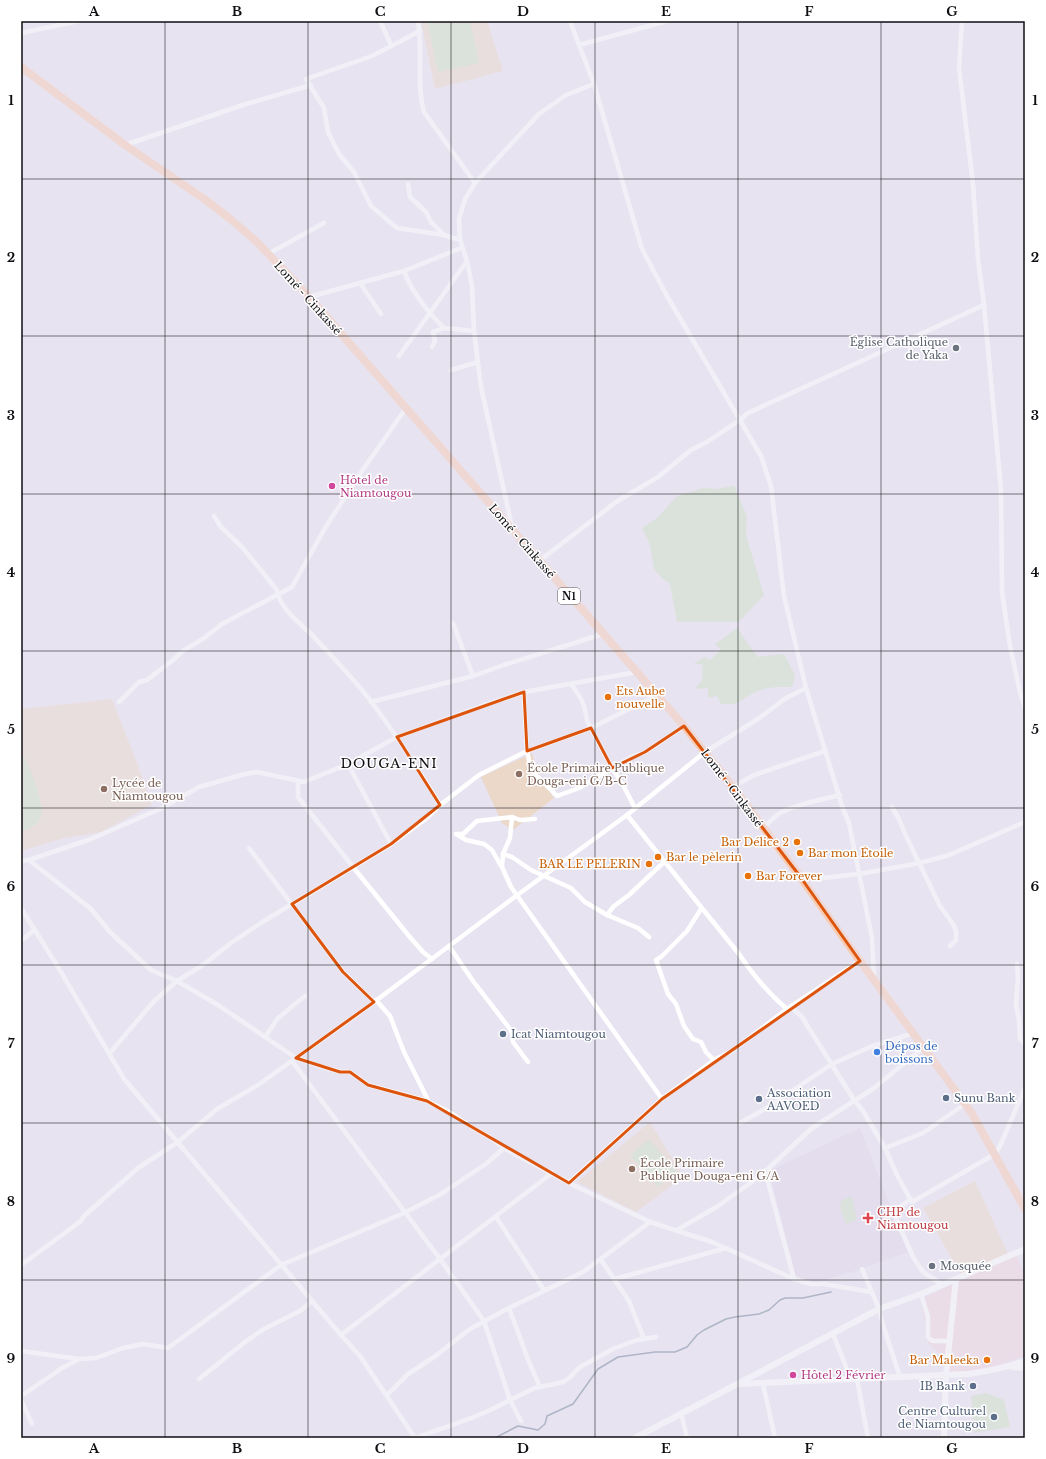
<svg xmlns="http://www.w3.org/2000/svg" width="1046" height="1459" font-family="'Libre Baskerville',serif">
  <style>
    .commercial { fill: #eed4dc }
    .built { fill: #ddd5ea }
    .education { fill: #ebd8c8 }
    .green { fill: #cbdfc2 }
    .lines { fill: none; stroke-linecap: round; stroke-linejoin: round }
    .stream { stroke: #687d92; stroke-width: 1.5 }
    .minor { stroke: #fff; stroke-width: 4.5 }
    .secondary { stroke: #fff; stroke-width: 6 }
    .trunk { stroke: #f8cbb0; stroke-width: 8 }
    .marked { fill: none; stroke: #dd550c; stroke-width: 3; stroke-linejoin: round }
    .grid { fill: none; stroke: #100e13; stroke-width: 1; stroke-opacity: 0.55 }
    .worship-dot { fill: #6b7280; stroke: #fff; stroke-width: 1.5 }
    .hotel-dot { fill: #d1479c; stroke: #fff; stroke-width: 1.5 }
    .food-dot { fill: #e8710a; stroke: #fff; stroke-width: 1.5 }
    .education-dot { fill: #8d6e63; stroke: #fff; stroke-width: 1.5 }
    .service-dot { fill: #5c6f8a; stroke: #fff; stroke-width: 1.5 }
    .shop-dot { fill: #3f7fe0; stroke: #fff; stroke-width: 1.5 }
    .health-dot { fill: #e0444e; stroke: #fff; stroke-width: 1.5 }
    .labels { text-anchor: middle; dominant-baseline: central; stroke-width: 3; stroke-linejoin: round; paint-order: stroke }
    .shield { fill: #fff; stroke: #58565a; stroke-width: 1 }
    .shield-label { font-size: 10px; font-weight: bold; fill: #100e13 }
    .street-label { font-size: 11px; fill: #100e13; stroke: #fff }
    .worship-label { font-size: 11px; fill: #5b616d; stroke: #fff; text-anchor: end }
    .hotel-label { font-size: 11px; fill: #b23c85; stroke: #fff; text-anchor: start }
    .food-label { font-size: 11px; fill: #c56008; stroke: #fff; text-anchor: start }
    .education-label { font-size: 11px; fill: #785e54; stroke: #fff; text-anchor: start }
    .service-label { font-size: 11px; fill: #4e5e75; stroke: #fff; text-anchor: start }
    .shop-label { font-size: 11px; fill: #366cbe; stroke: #fff; text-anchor: start }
    .health-label { font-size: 11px; fill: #be3a42; stroke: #fff; text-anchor: start }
    .quarter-label { font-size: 13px; letter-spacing: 1px; fill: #100e13; stroke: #fff }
    .neatline { fill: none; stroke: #100e13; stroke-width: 1.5 }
    .grid-label { font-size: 13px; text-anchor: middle; font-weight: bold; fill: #100e13 }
  </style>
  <rect width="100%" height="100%" fill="#e8e3f1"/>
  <polygon class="commercial" points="1016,1255 1025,1275 1025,1356 989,1368 951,1373 949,1362 928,1343 921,1299"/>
  <polygon class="built" points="860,1128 908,1252 858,1270 815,1283 796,1276 769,1171"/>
  <g class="education">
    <polygon points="421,21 487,21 503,71 435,89"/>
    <polygon points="112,699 137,763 152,805 101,832 61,839 21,851 21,709"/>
    <polygon points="532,753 537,771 554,798 513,830 502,823 481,777"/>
    <polygon points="650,1122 684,1177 636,1212 577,1182"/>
    <polygon points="975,1181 1008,1254 961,1275 923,1208"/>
  </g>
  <g class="green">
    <polygon points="427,21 470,21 479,63 438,72"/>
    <path d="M734,486L747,516L746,535L764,595L739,622H677L670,584C649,569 655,568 650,546C649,540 644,534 642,528L657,518L677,496L704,488L716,489Z"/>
    <path d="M737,628L758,657L784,654L795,675L792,687C778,687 765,686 752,694C737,702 740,705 721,704L717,696L708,698V688L695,689L702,680L703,665L694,663L705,657L710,660L721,650L715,644Z"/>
    <path d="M21,754C29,760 42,801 42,812C42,814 41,818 39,820C36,827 28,829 21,831Z"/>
    <polygon points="649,1139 677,1171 658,1187 630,1155"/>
    <polygon points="852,1196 857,1220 846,1224 841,1211 840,1204 842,1200"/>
    <polygon points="986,1393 1004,1400 1010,1427 974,1433 971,1396"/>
  </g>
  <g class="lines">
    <polyline class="stream" points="495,1438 518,1426 538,1430 545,1424 547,1416 573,1404 598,1369 618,1357 655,1352 675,1352 687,1347 697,1335 704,1330 726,1319 735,1317 759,1314 769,1310 780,1300 785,1298 803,1298 831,1292"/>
    <g class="minor">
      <polyline points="380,21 391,45"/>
      <path d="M418,21C423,51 416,82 424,112L475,183L465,199L459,219L460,240L467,261L472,286L474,331L481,387L512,527"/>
      <polyline points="570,21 594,84 642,249 667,296 761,456 771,486 784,596 806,688 843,809 849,823 872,938 874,978"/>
      <polyline points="962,21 959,68 973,184 978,259 984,305 1001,490 1002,592 1010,646 1020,692 1025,708"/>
      <polyline points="420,31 372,56 306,79 324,108 328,132 339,154 354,172 371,206 397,228 444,235"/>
      <polyline points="21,33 79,21"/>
      <polyline points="579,45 667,21"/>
      <polyline points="125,145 243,105 311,85"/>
      <polyline points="475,183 539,114 566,95 594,84"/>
      <polyline points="408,184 410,197 426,212 431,222 444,235 460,240"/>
      <polyline points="268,254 324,223"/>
      <path d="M404,271C412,293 428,312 444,328"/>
      <polyline points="360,283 381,314"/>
      <polyline points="309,297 404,271 461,248"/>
      <polyline points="432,347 435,341 433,332 444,328 474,331"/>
      <polyline points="399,356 467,261"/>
      <polyline points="451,370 478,362"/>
      <path d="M214,516L221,527L242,547L277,590C280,609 299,622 312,635C332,656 356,681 373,704C397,736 419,771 440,805L479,775L527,751L591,728L657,695"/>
      <polyline points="539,561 616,502 658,477 691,450 707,442 740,420 748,413 984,305"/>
      <polyline points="453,623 473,676"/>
      <path d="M571,684C576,691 584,701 585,710C587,717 585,721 591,728L612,768L623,785L635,808"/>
      <polyline points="524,692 527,751 531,770 557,796 579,788 631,757 645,752 684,726"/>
      <polyline points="119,702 139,682 147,680 173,660 183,651 204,638 222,624 292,587 325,528 362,471 406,408"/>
      <polyline points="371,702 473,676 504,665 603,634"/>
      <polyline points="348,764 391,844"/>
      <polyline points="298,781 298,797 353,867 409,936 423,952 432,959"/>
      <polyline points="733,787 754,775 825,751"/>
      <polyline points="892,807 899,819 906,836 940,906 953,924 956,931 956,940 950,946"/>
      <path d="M627,815L739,954C753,975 768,993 787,1009"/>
      <polyline points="512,817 510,838 503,854 502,867 511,887 662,1099"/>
      <path d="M763,828C769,823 774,816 782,812C800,803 821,800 840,795"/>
      <polyline points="456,834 463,834 477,821 512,817 520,820 535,819"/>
      <polyline points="456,834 466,840 484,844 492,850 501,866"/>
      <polyline points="249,848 343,972 374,1002"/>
      <polyline points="503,854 512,857 531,870 571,888 585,902 607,915 638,928 649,937"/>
      <polyline points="29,860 91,909 111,933 151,970 177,981 218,1005 296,1058 319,1066 340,1072 350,1072 368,1085 427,1101 451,1113 473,1128 489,1137 504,1148 569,1183 650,1222 712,1242 794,1279 811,1284 824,1284 871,1292"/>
      <polyline points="21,861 29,860 91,839 162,808 199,787 245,774 257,772 304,782 348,764 397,737 484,705 524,692 637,672"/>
      <polyline points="800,875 823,878 859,874 920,863 949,855 1025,822"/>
      <polyline points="21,908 58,967 124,1079 341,1335 360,1356 415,1438"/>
      <polyline points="701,909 687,931 661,957 656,960 668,994 676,1004 684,1026 693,1039 701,1042 706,1052 714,1060"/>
      <polyline points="607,915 614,906 629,895 664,862"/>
      <polyline points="21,941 34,930"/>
      <polyline points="449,946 473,981 510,1029 512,1034 513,1042 528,1062"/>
      <polyline points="1017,964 1018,978 1016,1005 1019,1019 1020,1039 1025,1044"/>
      <polyline points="376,1000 390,1016 404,1052 427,1098 427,1101"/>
      <polyline points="791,1007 802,1017 854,1100 863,1111 885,1148 897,1175 912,1202 995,1154 1000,1146 1025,1088"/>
      <polyline points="265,1037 278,1018 305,996"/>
      <polyline points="109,1054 154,1001 177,981 203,965 231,943 264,921 391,844 427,818 440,805"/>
      <polyline points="292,1061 440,1259 552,1173"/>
      <polyline points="740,1123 765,1109 832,1064 870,1047 914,1033"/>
      <polyline points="885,1148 923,1133 965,1104"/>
      <polyline points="765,1171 794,1279"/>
      <polyline points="569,1183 662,1099 714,1060 732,1051 787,1009 860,961"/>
      <polyline points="911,1199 897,1209 894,1214 913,1257 923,1272 943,1285"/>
      <polyline points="496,1217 544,1290"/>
      <polyline points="677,1230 718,1206 760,1176 812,1128 874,1088 924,1047"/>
      <polyline points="601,1260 629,1301 644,1339"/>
      <polyline points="21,1265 81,1221 84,1216 138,1168 178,1142 217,1109 258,1085 374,1002 516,896 627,815 705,752 758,719 786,698 806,688"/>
      <polyline points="862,1269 879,1309 884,1328 900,1377"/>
      <polyline points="615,1279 726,1248"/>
      <polyline points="921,1294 928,1317 928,1337 931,1340 934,1341 950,1341"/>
      <polyline points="509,1308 529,1362 540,1387"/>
      <polyline points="833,1334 848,1372 853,1379"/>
      <path d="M341,1335L440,1259L484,1321L510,1400C480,1417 448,1426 415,1438"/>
      <polyline points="21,1351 79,1359 96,1358 123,1348 143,1344 168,1348 281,1265 404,1213 441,1194 487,1163 504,1148"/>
      <polyline points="199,1379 245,1342 264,1329 300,1311 312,1301"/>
      <polyline points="857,1379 868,1438"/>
      <polyline points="763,1384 775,1438"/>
      <polyline points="387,1395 408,1374 434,1357 470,1329 509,1308 583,1272 650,1222"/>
      <polyline points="21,1396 62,1368 79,1359"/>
      <polyline points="21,1400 32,1424"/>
      <polyline points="681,1413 687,1438"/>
      <polyline points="521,1421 510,1400 535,1388 563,1382 569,1378 580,1367 615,1348 637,1340 656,1337"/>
    </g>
    <g class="secondary">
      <polyline points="1012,1367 1025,1368"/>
      <path d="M740,1384L968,1374C988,1371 1006,1368 1025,1361"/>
      <polyline points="635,1438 879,1309 921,1294 1025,1249"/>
      <polyline points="944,1438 946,1375 956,1279"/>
    </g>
    <polyline class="trunk" points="21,67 125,145 207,201 229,218 256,241 309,297 684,726 733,787 799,875 860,961 957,1093 971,1112 1025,1209"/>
  </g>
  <path d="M0 0H1046V1459H0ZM524,692L527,751L591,728L612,768L645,752L684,726L799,875L860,961L662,1099L569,1183L427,1101L368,1085L350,1072H340L296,1058L374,1002L343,972L292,904L391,844L440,805L397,737Z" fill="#e8e3f1" fill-opacity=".55" fill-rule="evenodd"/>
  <path class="marked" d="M524,692L527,751L591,728L612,768L645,752L684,726L799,875L860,961L662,1099L569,1183L427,1101L368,1085L350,1072H340L296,1058L374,1002L343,972L292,904L391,844L440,805L397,737Z"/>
  <path class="grid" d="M165,21V1438M308,21V1438M451,21V1438M595,21V1438M738,21V1438M881,21V1438M21,179H1025M21,336H1025M21,494H1025M21,651H1025M21,808H1025M21,965H1025M21,1123H1025M21,1280H1025"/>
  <g class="worship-dot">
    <circle cx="956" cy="348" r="4"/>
    <circle cx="932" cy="1266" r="4"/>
  </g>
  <g class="hotel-dot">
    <circle cx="332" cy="486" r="4"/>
    <circle cx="793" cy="1375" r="4"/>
  </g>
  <g class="food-dot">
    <circle cx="608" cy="697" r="4"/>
    <circle cx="797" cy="842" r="4"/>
    <circle cx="800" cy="853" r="4"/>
    <circle cx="658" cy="857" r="4"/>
    <circle cx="649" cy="864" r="4"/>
    <circle cx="748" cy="876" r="4"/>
    <circle cx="987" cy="1360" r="4"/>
  </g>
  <g class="education-dot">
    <circle cx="519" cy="774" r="4"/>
    <circle cx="104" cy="789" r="4"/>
    <circle cx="632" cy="1169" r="4"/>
  </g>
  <g class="service-dot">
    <circle cx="503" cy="1034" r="4"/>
    <circle cx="946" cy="1098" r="4"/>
    <circle cx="759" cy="1099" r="4"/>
    <circle cx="973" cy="1386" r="4"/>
    <circle cx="994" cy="1417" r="4"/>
  </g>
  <circle class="shop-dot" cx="877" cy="1052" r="4"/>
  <path class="health-dot" d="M866 1212h4v4h4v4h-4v4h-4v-4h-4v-4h4z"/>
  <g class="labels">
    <rect class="shield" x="558" y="588" width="22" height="16" rx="3"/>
    <g class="shield-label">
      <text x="569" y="596">N1</text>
    </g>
    <g class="street-label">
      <text transform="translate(308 298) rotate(48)">Lomé - Cinkassé</text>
      <text transform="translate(522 541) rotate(49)">Lomé - Cinkassé</text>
      <text transform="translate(732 788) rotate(53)">Lomé - Cinkassé</text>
    </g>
    <g class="worship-label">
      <text x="948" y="342">Église Catholique<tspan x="948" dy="13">de Yaka</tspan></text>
      <text x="940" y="1266" text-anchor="start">Mosquée</text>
    </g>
    <g class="hotel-label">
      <text x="340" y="480">Hôtel de<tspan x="340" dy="13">Niamtougou</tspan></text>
      <text x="801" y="1375">Hôtel 2 Février</text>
    </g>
    <g class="food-label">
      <text x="616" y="691">Ets Aube<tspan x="616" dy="13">nouvelle</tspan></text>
      <text x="789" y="842" text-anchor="end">Bar Délice 2</text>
      <text x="808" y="853">Bar mon Étoile</text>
      <text x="666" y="857">Bar le pèlerin</text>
      <text x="641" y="864" text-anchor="end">BAR LE PELERIN</text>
      <text x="756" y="876">Bar Forever</text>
      <text x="979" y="1360" text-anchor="end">Bar Maleeka</text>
    </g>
    <g class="education-label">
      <text x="527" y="768">École Primaire Publique<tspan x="527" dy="13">Douga-eni G/B-C</tspan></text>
      <text x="112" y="783">Lycée de<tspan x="112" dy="13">Niamtougou</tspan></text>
      <text x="640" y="1163">École Primaire<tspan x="640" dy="13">Publique Douga-eni G/A</tspan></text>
    </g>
    <g class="service-label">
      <text x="511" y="1034">Icat Niamtougou</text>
      <text x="767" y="1093">Association<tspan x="767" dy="13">AAVOED</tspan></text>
      <text x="954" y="1098">Sunu Bank</text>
      <text x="965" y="1386" text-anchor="end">IB Bank</text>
      <text x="986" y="1411" text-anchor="end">Centre Culturel<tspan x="986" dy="13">de Niamtougou</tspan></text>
    </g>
    <g class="shop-label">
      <text x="885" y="1046">Dépos de<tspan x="885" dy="13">boissons</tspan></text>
    </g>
    <g class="health-label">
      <text x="877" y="1212">CHP de<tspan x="877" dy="13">Niamtougou</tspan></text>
    </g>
    <g class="quarter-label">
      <text x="389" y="763">DOUGA-ENI</text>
    </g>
  </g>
  <rect width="1046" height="1459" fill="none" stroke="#ffffff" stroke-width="44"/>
  <rect x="22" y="22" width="1002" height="1415" class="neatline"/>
  <g class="grid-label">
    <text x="94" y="16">A</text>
    <text x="237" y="16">B</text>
    <text x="380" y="16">C</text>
    <text x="523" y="16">D</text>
    <text x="666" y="16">E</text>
    <text x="809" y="16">F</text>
    <text x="952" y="16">G</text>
    <text x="11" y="105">1</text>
    <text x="1035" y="105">1</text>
    <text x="11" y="262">2</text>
    <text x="1035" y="262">2</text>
    <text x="11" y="420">3</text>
    <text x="1035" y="420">3</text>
    <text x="11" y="577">4</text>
    <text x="1035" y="577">4</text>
    <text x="11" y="734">5</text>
    <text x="1035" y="734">5</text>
    <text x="11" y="891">6</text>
    <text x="1035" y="891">6</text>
    <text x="11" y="1048">7</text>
    <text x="1035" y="1048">7</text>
    <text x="11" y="1206">8</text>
    <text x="1035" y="1206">8</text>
    <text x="11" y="1363">9</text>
    <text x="1035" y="1363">9</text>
    <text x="94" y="1453">A</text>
    <text x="237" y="1453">B</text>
    <text x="380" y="1453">C</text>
    <text x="523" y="1453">D</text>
    <text x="666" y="1453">E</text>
    <text x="809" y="1453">F</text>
    <text x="952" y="1453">G</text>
  </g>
</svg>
